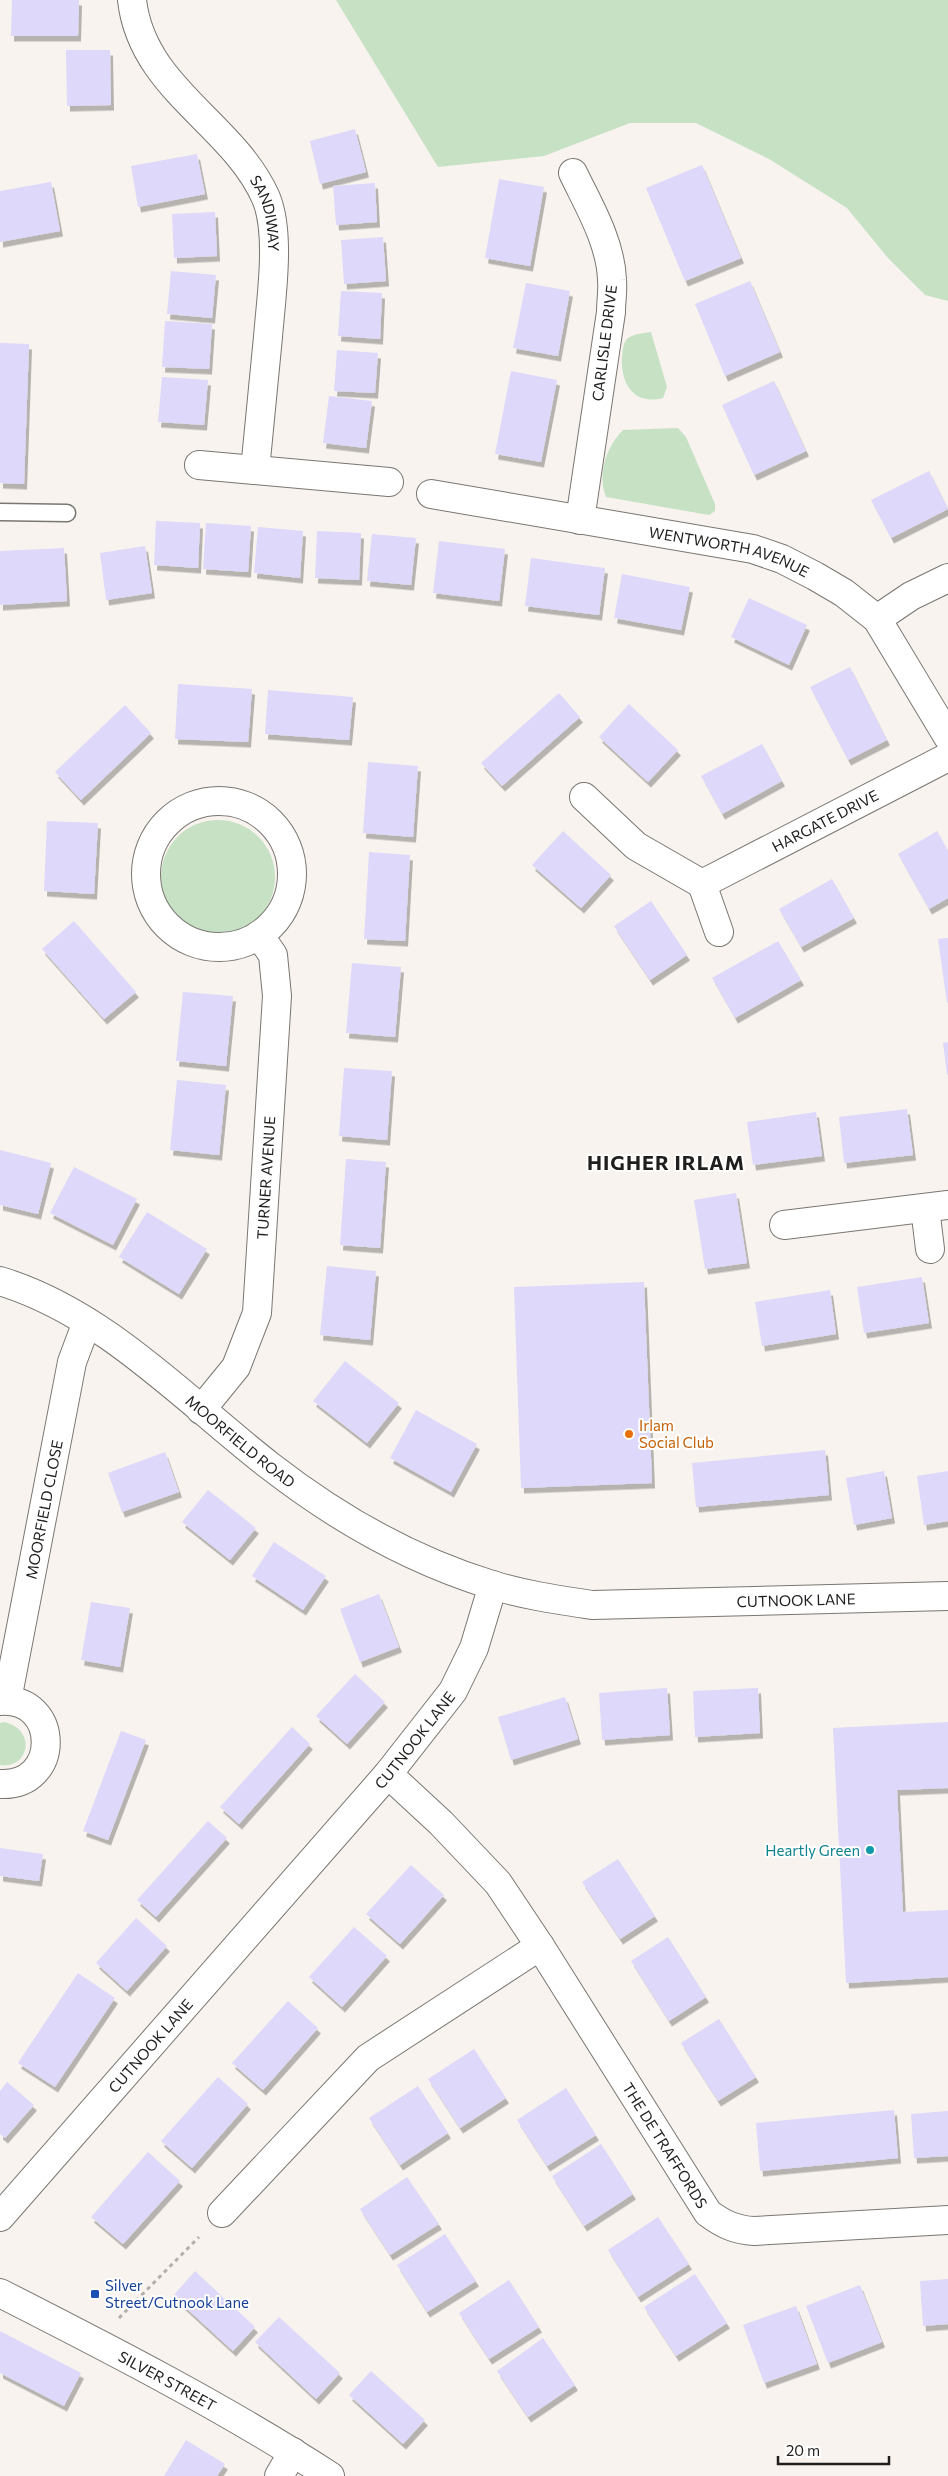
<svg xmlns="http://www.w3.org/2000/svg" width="948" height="2476" font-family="Commissioner,sans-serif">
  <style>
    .green { fill: #c6e1c4 }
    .building { fill: #ded8fa; filter: url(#shadow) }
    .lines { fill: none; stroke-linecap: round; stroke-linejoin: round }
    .lane-casing { stroke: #7a7671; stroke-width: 19 }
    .street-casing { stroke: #7a7671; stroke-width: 30 }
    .path { stroke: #b3afab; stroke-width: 3; stroke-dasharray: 4 4; stroke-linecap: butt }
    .lane { stroke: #fff; stroke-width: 16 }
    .street { stroke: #fff; stroke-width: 28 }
    .food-dot { fill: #e8710a; stroke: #fff; stroke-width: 2 }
    .culture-dot { fill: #0f9aa8; stroke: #fff; stroke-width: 2 }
    .transit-dot { fill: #1a4fb4; stroke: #fff; stroke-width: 2 }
    .labels { text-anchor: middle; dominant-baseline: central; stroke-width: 4; stroke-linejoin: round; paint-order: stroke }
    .street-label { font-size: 15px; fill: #211f1d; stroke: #fff }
    .food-label { font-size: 15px; fill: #c56008; stroke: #fff; text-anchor: start }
    .culture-label { font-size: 15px; fill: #0d838f; stroke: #fff; text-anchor: end }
    .transit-label { font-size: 15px; fill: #164399; stroke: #fff; text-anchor: start }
    .district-label { font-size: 20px; font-weight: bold; letter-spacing: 1px; fill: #211f1d; stroke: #fff }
  </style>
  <defs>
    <filter id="shadow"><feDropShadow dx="3" dy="5.5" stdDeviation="0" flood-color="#0004"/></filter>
  </defs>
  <rect width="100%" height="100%" fill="#f8f3ee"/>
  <g class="green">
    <polygon points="336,0 948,0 948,301 925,295 888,258 847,208 769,159 696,123 630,123 544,156 438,167"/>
    <path d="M651,332L667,387L663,398C633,406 620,382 622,356C623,350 623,342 628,338C634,334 644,333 651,332Z"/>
    <path d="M678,428L686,437L715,504V511L709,515L606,497C597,474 606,447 623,430Z"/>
    <circle cx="218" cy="877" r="57"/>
    <path d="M4,1722C38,1730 28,1770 0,1765V1723Z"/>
  </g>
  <g class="building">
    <polygon points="12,0 79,0 78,36 11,36"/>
    <polygon points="66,50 110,50 111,105 67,106"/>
    <polygon points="355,129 366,172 320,184 310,141"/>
    <polygon points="197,154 205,194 138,207 131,166"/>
    <polygon points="702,165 741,258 685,281 646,188"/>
    <polygon points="499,179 544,187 530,266 485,258"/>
    <polygon points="51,182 60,231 0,242 0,191"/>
    <polygon points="375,183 377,222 336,225 333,186"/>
    <polygon points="215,212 217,256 174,258 172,214"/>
    <polygon points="383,237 386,281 344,284 341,240"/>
    <polygon points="171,271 216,275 212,318 167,314"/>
    <polygon points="750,281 780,352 725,376 695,304"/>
    <polygon points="526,283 570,291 558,356 513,348"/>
    <polygon points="341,291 382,293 380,339 338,336"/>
    <polygon points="165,321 212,324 209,369 162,367"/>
    <polygon points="0,343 29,344 24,484 0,483"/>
    <polygon points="337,350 378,353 375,393 334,391"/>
    <polygon points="511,371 557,380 541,462 495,454"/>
    <polygon points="162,377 208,380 204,425 158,422"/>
    <polygon points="774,381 806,451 754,475 722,405"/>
    <polygon points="329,396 372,401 366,448 323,443"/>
    <polygon points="929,471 948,509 891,538 871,500"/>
    <polygon points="156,521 200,523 198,568 154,565"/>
    <polygon points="206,523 251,526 248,572 203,569"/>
    <polygon points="258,527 303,531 300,578 254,573"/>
    <polygon points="317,531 361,533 359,580 315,578"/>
    <polygon points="372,534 416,538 411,585 367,581"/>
    <polygon points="439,541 505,549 499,601 433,593"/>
    <polygon points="145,546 152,593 106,600 100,553"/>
    <polygon points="64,548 67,601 0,605 0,551"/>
    <polygon points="531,558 605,568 599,615 525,606"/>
    <polygon points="622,574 690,587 681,630 614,618"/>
    <polygon points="749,598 807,625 789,665 731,637"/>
    <polygon points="850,667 887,740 848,760 810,687"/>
    <polygon points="178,684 252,689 248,742 175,739"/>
    <polygon points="268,690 353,697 349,740 265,734"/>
    <polygon points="559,693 580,717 502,786 481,763"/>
    <polygon points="629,704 678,750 648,782 599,737"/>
    <polygon points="125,705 151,733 81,800 55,772"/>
    <polygon points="762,744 782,781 722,814 701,776"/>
    <polygon points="368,762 418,766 413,837 363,833"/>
    <polygon points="47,821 98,823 94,894 44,891"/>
    <polygon points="563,831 611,875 581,908 532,865"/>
    <polygon points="937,831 948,851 948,898 929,909 898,854"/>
    <polygon points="369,852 410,855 405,941 364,939"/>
    <polygon points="832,879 854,918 801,947 779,909"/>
    <polygon points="651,901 687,955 650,980 614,926"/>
    <polygon points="74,921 136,992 104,1019 42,949"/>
    <polygon points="948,938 948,1003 947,1003 938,939"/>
    <polygon points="778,941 801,980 735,1018 712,978"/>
    <polygon points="352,963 401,967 395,1037 346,1033"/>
    <polygon points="183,992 233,996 226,1066 176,1061"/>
    <polygon points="948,1042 948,1075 947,1075 943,1043"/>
    <polygon points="344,1068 392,1071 387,1140 339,1136"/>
    <polygon points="177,1080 226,1085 219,1155 170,1150"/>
    <polygon points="907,1109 913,1155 844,1163 839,1117"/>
    <polygon points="816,1112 822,1156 753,1165 747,1122"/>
    <polygon points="0,1150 51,1163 38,1214 0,1205"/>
    <polygon points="346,1159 386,1162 380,1248 340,1245"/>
    <polygon points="74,1167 137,1199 113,1245 50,1213"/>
    <polygon points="736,1193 747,1263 705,1269 694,1200"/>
    <polygon points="147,1212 207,1249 179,1294 119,1257"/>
    <polygon points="327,1266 376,1271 370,1340 320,1335"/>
    <polygon points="922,1277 929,1323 864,1333 857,1287"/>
    <polygon points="644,1282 652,1483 521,1488 514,1287"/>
    <polygon points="830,1290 836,1334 762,1346 755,1302"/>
    <polygon points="345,1361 399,1403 367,1443 313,1401"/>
    <polygon points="416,1410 477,1444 451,1492 390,1458"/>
    <polygon points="825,1450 829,1495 696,1507 692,1463"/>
    <polygon points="165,1452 179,1492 122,1512 108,1473"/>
    <polygon points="884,1471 892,1518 854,1525 846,1478"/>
    <polygon points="948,1471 948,1521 924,1525 917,1476"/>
    <polygon points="208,1490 256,1528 230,1560 182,1522"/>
    <polygon points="274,1542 326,1576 303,1610 252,1576"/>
    <polygon points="379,1594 399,1647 360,1662 340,1609"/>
    <polygon points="91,1602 130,1608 120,1667 81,1660"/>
    <polygon points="355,1674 385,1702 347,1744 316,1716"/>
    <polygon points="667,1688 670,1735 602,1740 599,1693"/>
    <polygon points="758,1688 760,1733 695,1737 693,1691"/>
    <polygon points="565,1697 578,1739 511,1760 498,1717"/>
    <polygon points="948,1722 948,1788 897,1790 903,1912 948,1910 948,1977 846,1983 833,1728"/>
    <polygon points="292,1727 310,1744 239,1824 220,1807"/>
    <polygon points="121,1731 146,1740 108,1840 83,1831"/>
    <polygon points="208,1821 227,1838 156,1917 137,1900"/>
    <polygon points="0,1848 43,1854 39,1881 0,1876"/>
    <polygon points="618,1859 655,1916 620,1939 582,1882"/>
    <polygon points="411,1865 444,1895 400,1944 366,1914"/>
    <polygon points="136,1918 167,1946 127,1991 96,1963"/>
    <polygon points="354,1927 387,1956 342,2007 309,1977"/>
    <polygon points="668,1937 706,1997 669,2021 631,1961"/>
    <polygon points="78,1973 115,1998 55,2087 18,2063"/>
    <polygon points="288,2001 318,2028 263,2090 232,2063"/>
    <polygon points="719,2019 756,2077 718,2101 681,2043"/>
    <polygon points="474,2049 506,2098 460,2128 428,2079"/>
    <polygon points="218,2077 248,2104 192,2168 161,2141"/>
    <polygon points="7,2082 34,2105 5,2138 0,2134 0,2091"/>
    <polygon points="418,2086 448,2133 400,2165 369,2118"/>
    <polygon points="566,2088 596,2135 547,2166 517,2120"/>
    <polygon points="894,2110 898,2158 760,2171 756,2123"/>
    <polygon points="948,2111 948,2156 914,2158 911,2114"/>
    <polygon points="601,2144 633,2194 584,2226 552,2176"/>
    <polygon points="148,2152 180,2181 123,2244 91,2217"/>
    <polygon points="407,2177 439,2224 390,2255 360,2209"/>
    <polygon points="658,2217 689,2264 638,2297 608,2250"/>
    <polygon points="445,2234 476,2281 427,2312 397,2265"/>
    <polygon points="195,2271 255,2327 233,2351 173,2296"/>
    <polygon points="695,2274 727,2323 676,2356 644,2307"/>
    <polygon points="948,2279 948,2324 923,2326 920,2281"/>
    <polygon points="509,2280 539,2327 489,2359 459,2313"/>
    <polygon points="860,2285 882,2342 828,2363 806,2306"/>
    <polygon points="796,2306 817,2364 764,2383 743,2325"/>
    <polygon points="279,2317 340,2373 316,2399 255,2342"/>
    <polygon points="0,2331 81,2373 64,2406 0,2373"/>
    <polygon points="543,2338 575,2385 528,2417 497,2371"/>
    <polygon points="371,2371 425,2420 403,2444 349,2395"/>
    <polygon points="186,2440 225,2464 217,2476 164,2476"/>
  </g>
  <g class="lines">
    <defs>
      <polyline id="lane" points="0,512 67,513"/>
      <g id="street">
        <path id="s1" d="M132,0C142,89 233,123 266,198C281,234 271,298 268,337C264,381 259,426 255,470"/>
        <path d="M573,173C589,206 611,243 612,280C613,291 611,301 611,312L580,520"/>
        <polyline points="199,465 389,482"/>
        <path id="s2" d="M431,494L753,549L782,559L815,576L844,593L877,619L948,737"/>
        <polyline points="877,619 911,596 948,578"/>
        <path id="s3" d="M584,797L636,846L702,884L948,757"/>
        <circle cx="219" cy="874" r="73"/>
        <polyline points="702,884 719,932"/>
        <polyline points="925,1208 930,1249"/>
        <polyline points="784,1225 948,1205"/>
        <path id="s4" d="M0,1281C105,1313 185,1400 270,1466C337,1518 410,1560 492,1585C524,1595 559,1600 592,1605L948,1596"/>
        <path id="s5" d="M201,1410L236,1367L257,1313L277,996L273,955L259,935"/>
        <path id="s6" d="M7,1700L72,1362L87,1322"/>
        <path d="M0,1701C60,1696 62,1787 0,1784"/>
        <path id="s7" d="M388,1774L441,1823L498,1883L540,1946L708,2213C723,2224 735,2230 754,2231L948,2220"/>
        <polyline points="222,2213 368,2058 540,1946"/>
        <path id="s8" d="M0,2217L388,1774L453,1691L474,1648L493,1585"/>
        <path id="s9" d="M0,2293C112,2350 225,2408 330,2476"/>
        <polyline points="279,2476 293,2452"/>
      </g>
    </defs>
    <use href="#lane" class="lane-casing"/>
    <use href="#street" class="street-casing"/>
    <polyline class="path" points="119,2318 199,2237"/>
    <use href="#lane" class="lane"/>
    <use href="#street" class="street"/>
  </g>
  <circle class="food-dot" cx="629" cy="1434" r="5"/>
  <circle class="culture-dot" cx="870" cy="1850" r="5"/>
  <rect class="transit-dot" x="90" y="2289" width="10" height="10" rx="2.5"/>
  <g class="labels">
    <g class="street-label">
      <text stroke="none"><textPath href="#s1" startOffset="258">SANDIWAY</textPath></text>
      <text transform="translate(604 343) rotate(-83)">CARLISLE DRIVE</text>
      <text stroke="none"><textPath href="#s2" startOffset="304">WENTWORTH AVENUE</textPath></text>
      <text stroke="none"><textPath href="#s3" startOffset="286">HARGATE DRIVE</textPath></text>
      <text stroke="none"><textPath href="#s5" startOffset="249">TURNER AVENUE</textPath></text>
      <text stroke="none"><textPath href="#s4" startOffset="291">MOORFIELD ROAD</textPath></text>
      <text stroke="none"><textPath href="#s6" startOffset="194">MOORFIELD CLOSE</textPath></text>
      <text stroke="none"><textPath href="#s4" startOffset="889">CUTNOOK LANE</textPath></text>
      <text stroke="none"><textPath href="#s8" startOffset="632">CUTNOOK LANE</textPath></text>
      <text stroke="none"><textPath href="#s8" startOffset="228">CUTNOOK LANE</textPath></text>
      <text stroke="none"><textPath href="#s7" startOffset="466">THE DE TRAFFORDS</textPath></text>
      <text stroke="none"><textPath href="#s9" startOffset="189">SILVER STREET</textPath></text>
    </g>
    <g class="food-label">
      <text x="639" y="1425">Irlam<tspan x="639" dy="17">Social Club</tspan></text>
    </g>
    <g class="culture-label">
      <text x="860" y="1850">Heartly Green</text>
    </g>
    <g class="transit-label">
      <text x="105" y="2285">Silver<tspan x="105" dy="17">Street/Cutnook Lane</tspan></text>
    </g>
    <g class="district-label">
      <text x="666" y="1162">HIGHER IRLAM</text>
    </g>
  </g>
  <path d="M778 2456v8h111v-8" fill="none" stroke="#211f1d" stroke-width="2.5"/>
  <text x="786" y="2456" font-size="15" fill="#211f1d" stroke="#ffffff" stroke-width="4" paint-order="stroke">20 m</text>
</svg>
